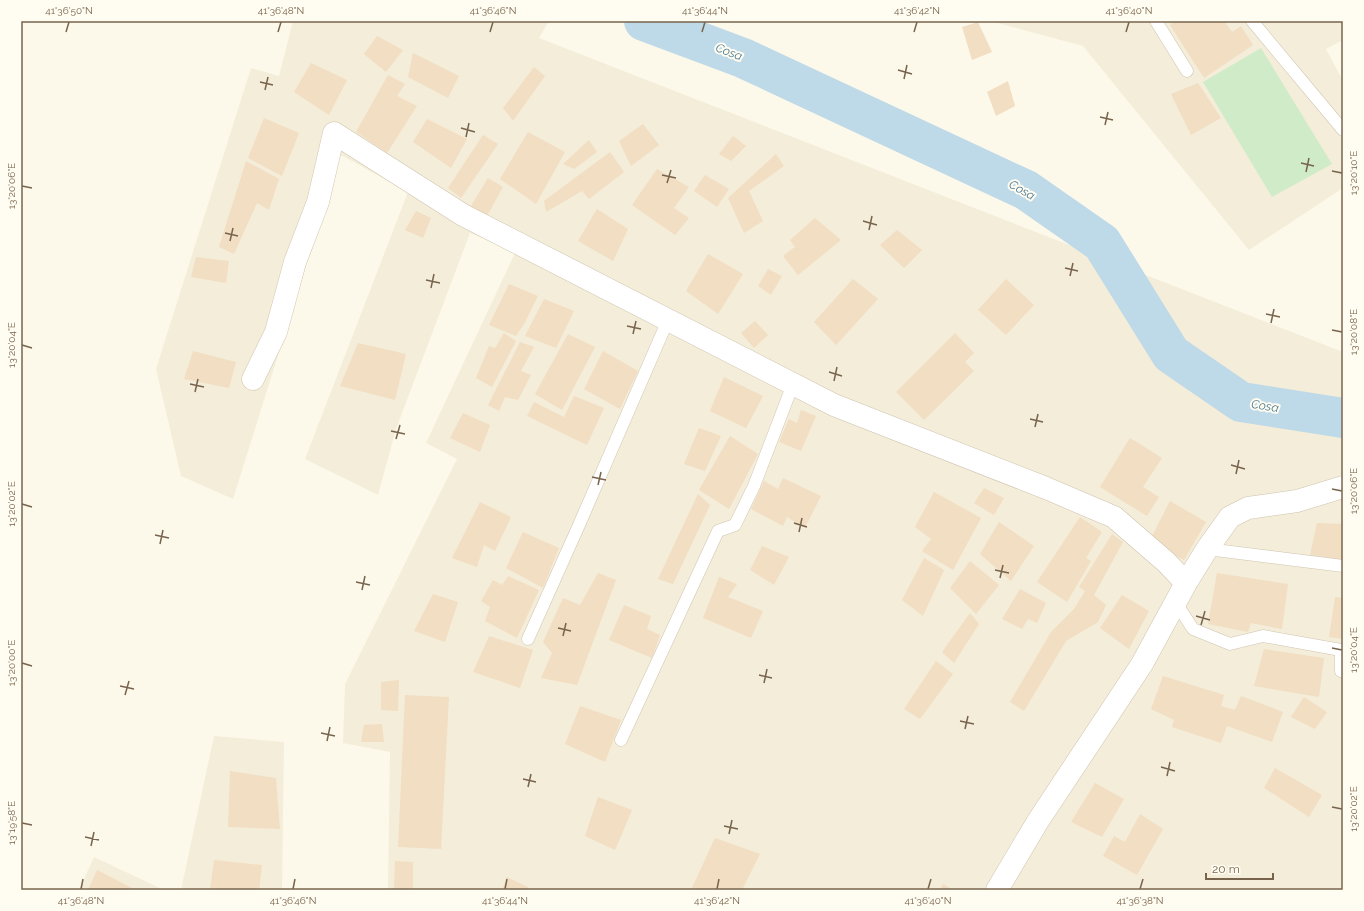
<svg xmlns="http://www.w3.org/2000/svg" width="1364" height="911" font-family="Raleway,sans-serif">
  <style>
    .residential { fill: #f4edd9 }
    .green { fill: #d0ebc8 }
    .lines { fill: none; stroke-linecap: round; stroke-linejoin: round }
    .river { stroke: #bed9e7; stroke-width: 40 }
    .building { fill: #f2dec2 }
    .service-casing { stroke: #cfc3af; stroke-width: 13 }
    .minor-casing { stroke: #cfc3af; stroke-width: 23 }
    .service { stroke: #fff; stroke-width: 12 }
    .minor { stroke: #fff; stroke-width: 22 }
    .ticks { fill: none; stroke: #78644d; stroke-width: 1.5 }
    .labels { text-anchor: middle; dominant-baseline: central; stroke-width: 4; stroke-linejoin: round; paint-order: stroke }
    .water-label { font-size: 12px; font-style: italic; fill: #4a7892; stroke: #fffcf1 }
    .neatline { fill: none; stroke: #78644d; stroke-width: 1.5 }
    .ticks-label { font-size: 10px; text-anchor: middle; fill: #78644d }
  </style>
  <rect width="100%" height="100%" fill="#fcf9eb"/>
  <g class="residential">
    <polygon points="293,21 549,21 539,38 1343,352 1343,890 388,890 390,752 343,743 345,684 457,459 426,443 516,251 470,233 396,429 378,495 305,459 408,192 341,155 233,499 181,476 156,369 251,68 279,76"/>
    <polygon points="990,21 1343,21 1343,40 1326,49 1343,81 1343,188 1249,250 1083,46"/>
    <polygon points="214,736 284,742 282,890 181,890"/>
    <polygon points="94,857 164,890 79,890"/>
  </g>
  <polygon class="green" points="1261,48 1332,164 1272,197 1203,82"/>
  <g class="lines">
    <polyline class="river" points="644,21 743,58 1026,190 1102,243 1171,354 1241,402 1343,418"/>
  </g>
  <g class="building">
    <polygon points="1175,21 1224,21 1232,32 1241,26 1253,45 1204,78 1170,25"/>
    <polygon points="978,22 992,52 972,60 962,27"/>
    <polygon points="377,36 403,50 386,72 364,54"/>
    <polygon points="413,53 459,76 448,98 408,77"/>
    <polygon points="311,63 347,80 329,115 294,92"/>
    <polygon points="534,67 545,76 513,121 503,108"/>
    <polygon points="388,75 405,84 397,96 417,106 387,153 356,132"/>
    <polygon points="1008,81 1015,106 996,116 987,92"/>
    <polygon points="1198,83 1221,118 1191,135 1171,94"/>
    <polygon points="264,118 299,133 282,176 248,158"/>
    <polygon points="427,119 467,139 451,168 413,142"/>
    <polygon points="643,124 659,145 631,166 619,141"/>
    <polygon points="528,132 565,152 536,204 500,179"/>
    <polygon points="483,135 498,144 461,198 448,188"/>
    <polygon points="733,136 746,146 731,161 719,154"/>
    <polygon points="589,140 597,152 574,169 563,164"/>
    <polygon points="610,152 624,172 589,199 582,191 546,212 544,201"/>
    <polygon points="776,154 784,166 749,191 763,221 744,233 728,198"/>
    <polygon points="246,161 279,179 269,210 257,203 234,254 219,247"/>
    <polygon points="657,169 689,187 674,208 689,218 675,235 632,205"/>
    <polygon points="705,175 729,189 717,207 694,191"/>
    <polygon points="488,178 503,187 487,216 471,206"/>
    <polygon points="597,209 628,229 613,261 578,241"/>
    <polygon points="416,211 431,218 423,238 405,230"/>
    <polygon points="815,218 841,240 798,275 783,256 795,247 790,240"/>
    <polygon points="897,230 922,250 904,268 880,245"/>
    <polygon points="708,254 743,274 718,314 686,291"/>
    <polygon points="196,257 229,261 226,283 191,277"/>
    <polygon points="768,269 782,276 771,295 758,286"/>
    <polygon points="853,279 878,299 836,345 814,322"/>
    <polygon points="1006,279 1034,305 1006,335 978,310"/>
    <polygon points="509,284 538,296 524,324 516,336 489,325"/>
    <polygon points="544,299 574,311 556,348 525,336"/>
    <polygon points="755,321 768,335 754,348 741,333"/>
    <polygon points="504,333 516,341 492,387 476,378 489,346 495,348"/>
    <polygon points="955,333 974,353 965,362 974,371 924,420 896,392"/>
    <polygon points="568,334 595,347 562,410 535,394"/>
    <polygon points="520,342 534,347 521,371 531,375 518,400 505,397 499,411 488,405"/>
    <polygon points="358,343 406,354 395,400 340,386"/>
    <polygon points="193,351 236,362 229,388 184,379"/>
    <polygon points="603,351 638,371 620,409 584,389"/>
    <polygon points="724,377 763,396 746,428 710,411"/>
    <polygon points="574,396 604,408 587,445 527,416 534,402 564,417"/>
    <polygon points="801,410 816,416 801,451 779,442 789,419 797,423"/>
    <polygon points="463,413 490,425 480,452 450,438"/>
    <polygon points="699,428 721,436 705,471 684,464"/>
    <polygon points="730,436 758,454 729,509 699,490"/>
    <polygon points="1130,438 1162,458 1143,487 1159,497 1147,516 1100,487"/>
    <polygon points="783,478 821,496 805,528 787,517 783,526 751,509 764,481 778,489"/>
    <polygon points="984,488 1004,498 994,515 974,503"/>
    <polygon points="934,492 981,518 953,570 922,551 931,539 915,527"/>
    <polygon points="698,494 710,505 673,584 658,579"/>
    <polygon points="1170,501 1206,522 1184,560 1149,542"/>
    <polygon points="480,502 511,517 495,551 484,545 477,567 452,558"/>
    <polygon points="1080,517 1102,532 1086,558 1091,561 1067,602 1037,582"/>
    <polygon points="999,522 1034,546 1011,581 980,554"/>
    <polygon points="1317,523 1343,524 1343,560 1310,555"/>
    <polygon points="523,532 559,548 543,588 506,568"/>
    <polygon points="1112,534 1123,542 1094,595 1106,605 1098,622 1066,641 1024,711 1010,702 1051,632 1074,609 1085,591 1079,587"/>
    <polygon points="762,546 789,557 774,585 750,570"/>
    <polygon points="924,558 944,570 923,616 902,600"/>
    <polygon points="970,561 999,585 976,614 950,588"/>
    <polygon points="598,573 616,580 577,685 541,678 552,653 543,642 563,598 580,605"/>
    <polygon points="1217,573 1288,584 1282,629 1251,623 1248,632 1208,624"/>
    <polygon points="508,576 539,590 517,638 485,621 490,607 481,601 493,580 502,585"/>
    <polygon points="719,577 737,584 728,597 763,611 751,638 703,618"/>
    <polygon points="1020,589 1046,603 1037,623 1028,619 1022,629 1002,619"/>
    <polygon points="433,594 458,602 445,642 414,631"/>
    <polygon points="1122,595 1149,611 1129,649 1100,628"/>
    <polygon points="1335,597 1343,598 1343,639 1329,637"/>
    <polygon points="624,605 651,616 647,629 660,635 652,658 609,640"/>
    <polygon points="970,613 979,624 954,663 942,652"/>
    <polygon points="489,636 533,650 520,688 473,672"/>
    <polygon points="1264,649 1324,658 1319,697 1254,686"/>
    <polygon points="936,661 953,674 920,719 904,709"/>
    <polygon points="1163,676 1224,695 1221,706 1235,710 1241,696 1283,712 1272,742 1227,726 1221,743 1172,727 1174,720 1151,709"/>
    <polygon points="399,680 398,711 381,710 381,682"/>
    <polygon points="405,695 449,697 441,849 398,847"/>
    <polygon points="1304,697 1327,712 1315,729 1291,717"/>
    <polygon points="580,706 621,720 605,762 565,744"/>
    <polygon points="382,724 384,742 361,742 364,725"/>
    <polygon points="1275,768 1322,795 1309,817 1264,788"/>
    <polygon points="230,771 276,778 280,829 228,827"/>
    <polygon points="1095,783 1124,799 1102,837 1071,822"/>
    <polygon points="598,797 632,810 615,850 585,836"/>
    <polygon points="1140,814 1163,829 1137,875 1103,856 1114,836 1125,842"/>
    <polygon points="715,838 760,854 742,890 691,890"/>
    <polygon points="214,860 262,865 259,890 210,890"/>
    <polygon points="395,861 413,862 413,890 394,890"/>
    <polygon points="97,870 136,890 88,890"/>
    <polygon points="507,877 528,887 527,890 502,890"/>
    <polygon points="943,884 953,890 940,890"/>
  </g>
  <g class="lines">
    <defs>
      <g id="service">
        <polyline points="1156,21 1187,71"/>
        <polyline points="1252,21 1343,130"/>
        <polyline points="1207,549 1343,566"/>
        <polyline points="1176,603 1193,629 1230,644 1263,636 1341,650 1341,671 1343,672"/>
        <polyline points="528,639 579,525 668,320"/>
        <polyline points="621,740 718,531 735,525 754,486 793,384"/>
      </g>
      <g id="minor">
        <polyline points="253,379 276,332 295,262 318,202 334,133 463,215 834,405 1046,488 1114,517 1166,562 1186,583 1142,664 1038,821 997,890"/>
        <polyline points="1186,583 1207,549 1230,517 1248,508 1297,501 1343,487"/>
      </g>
    </defs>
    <use href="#service" class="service-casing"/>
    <use href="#minor" class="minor-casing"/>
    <use href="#service" class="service"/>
    <use href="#minor" class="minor"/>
  </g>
  <path class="ticks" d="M66,32L69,22M278,32L281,22M490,32L493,22M702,32L705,22M914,32L917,22M1126,32L1129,22M898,70L912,74M904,79L907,65M260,82L273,85M265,90L268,77M1100,117L1113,120M1105,125L1108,112M461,128L475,132M466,137L469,123M1301,163L1314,166M1332,171L1342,173M1306,172L1309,158M662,175L676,178M667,183L671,170M22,186L32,188M863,221L877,225M869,230L872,216M225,233L238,236M230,241L233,228M1065,268L1078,271M1070,276L1073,263M426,280L440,283M431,288L434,274M1266,314L1280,317M1271,323L1274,309M627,326L641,329M1332,330L1342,332M633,334L636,321M22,345L32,348M829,372L842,376M834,381L837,367M190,384L204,387M195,392L198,379M1030,419L1043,422M1035,427L1038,414M391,431L405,434M396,439L400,425M1231,465L1245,469M1236,474L1239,460M592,477L606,480M598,485L601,472M1332,489L1342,491M22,504L32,507M794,523L807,527M799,532L802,518M155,535L169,538M160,544L163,530M995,570L1009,573M1000,578L1003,565M356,582L370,585M362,590L365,576M1196,616L1210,620M1201,625L1205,611M558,628L571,631M563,636L566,623M1332,648L1342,650M22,663L32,666M759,675L772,678M764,683L767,669M120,686L134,689M125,695L129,681M960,721L974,724M965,729L968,716M321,733L335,736M327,741L330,727M1161,767L1175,771M1167,776L1170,762M523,779L536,782M528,787L531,774M1332,807L1342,809M22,823L32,825M724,826L738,829M729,834L732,820M85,837L99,840M91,846L94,832M81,889L83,879M293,889L295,879M505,889L507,879M717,889L719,879M928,889L931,879M1140,889L1143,879"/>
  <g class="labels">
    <g class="water-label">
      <text transform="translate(729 52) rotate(21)">Cosa</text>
      <text transform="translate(1022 190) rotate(29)">Cosa</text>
      <text transform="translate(1265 406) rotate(9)">Cosa</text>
    </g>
  </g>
  <rect width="1364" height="911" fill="none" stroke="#fffcf1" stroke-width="44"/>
  <path d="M1206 873v6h67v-6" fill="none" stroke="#78644d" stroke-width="2"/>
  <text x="1212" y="873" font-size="12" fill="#78644d" stroke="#fffcf1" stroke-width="3" paint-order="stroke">20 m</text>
  <rect x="22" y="22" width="1320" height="867" class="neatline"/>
  <g class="ticks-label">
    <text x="69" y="14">41°36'50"N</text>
    <text x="281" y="14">41°36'48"N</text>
    <text x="493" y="14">41°36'46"N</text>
    <text x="705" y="14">41°36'44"N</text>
    <text x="917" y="14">41°36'42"N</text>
    <text x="1129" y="14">41°36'40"N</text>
    <text transform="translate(1353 173) rotate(-90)" y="4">13°20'10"E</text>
    <text transform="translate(11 186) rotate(-90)" y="4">13°20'06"E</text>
    <text transform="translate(1353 332) rotate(-90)" y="4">13°20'08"E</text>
    <text transform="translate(11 345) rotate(-90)" y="4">13°20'04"E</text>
    <text transform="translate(1353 491) rotate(-90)" y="4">13°20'06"E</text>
    <text transform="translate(11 504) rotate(-90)" y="4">13°20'02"E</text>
    <text transform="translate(1353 650) rotate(-90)" y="4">13°20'04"E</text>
    <text transform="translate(11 663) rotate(-90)" y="4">13°20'00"E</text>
    <text transform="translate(1353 809) rotate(-90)" y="4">13°20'02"E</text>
    <text transform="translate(11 823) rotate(-90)" y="4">13°19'58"E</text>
    <text x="81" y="904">41°36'48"N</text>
    <text x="293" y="904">41°36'46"N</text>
    <text x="505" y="904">41°36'44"N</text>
    <text x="717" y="904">41°36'42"N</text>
    <text x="928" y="904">41°36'40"N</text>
    <text x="1140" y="904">41°36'38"N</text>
  </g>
</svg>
